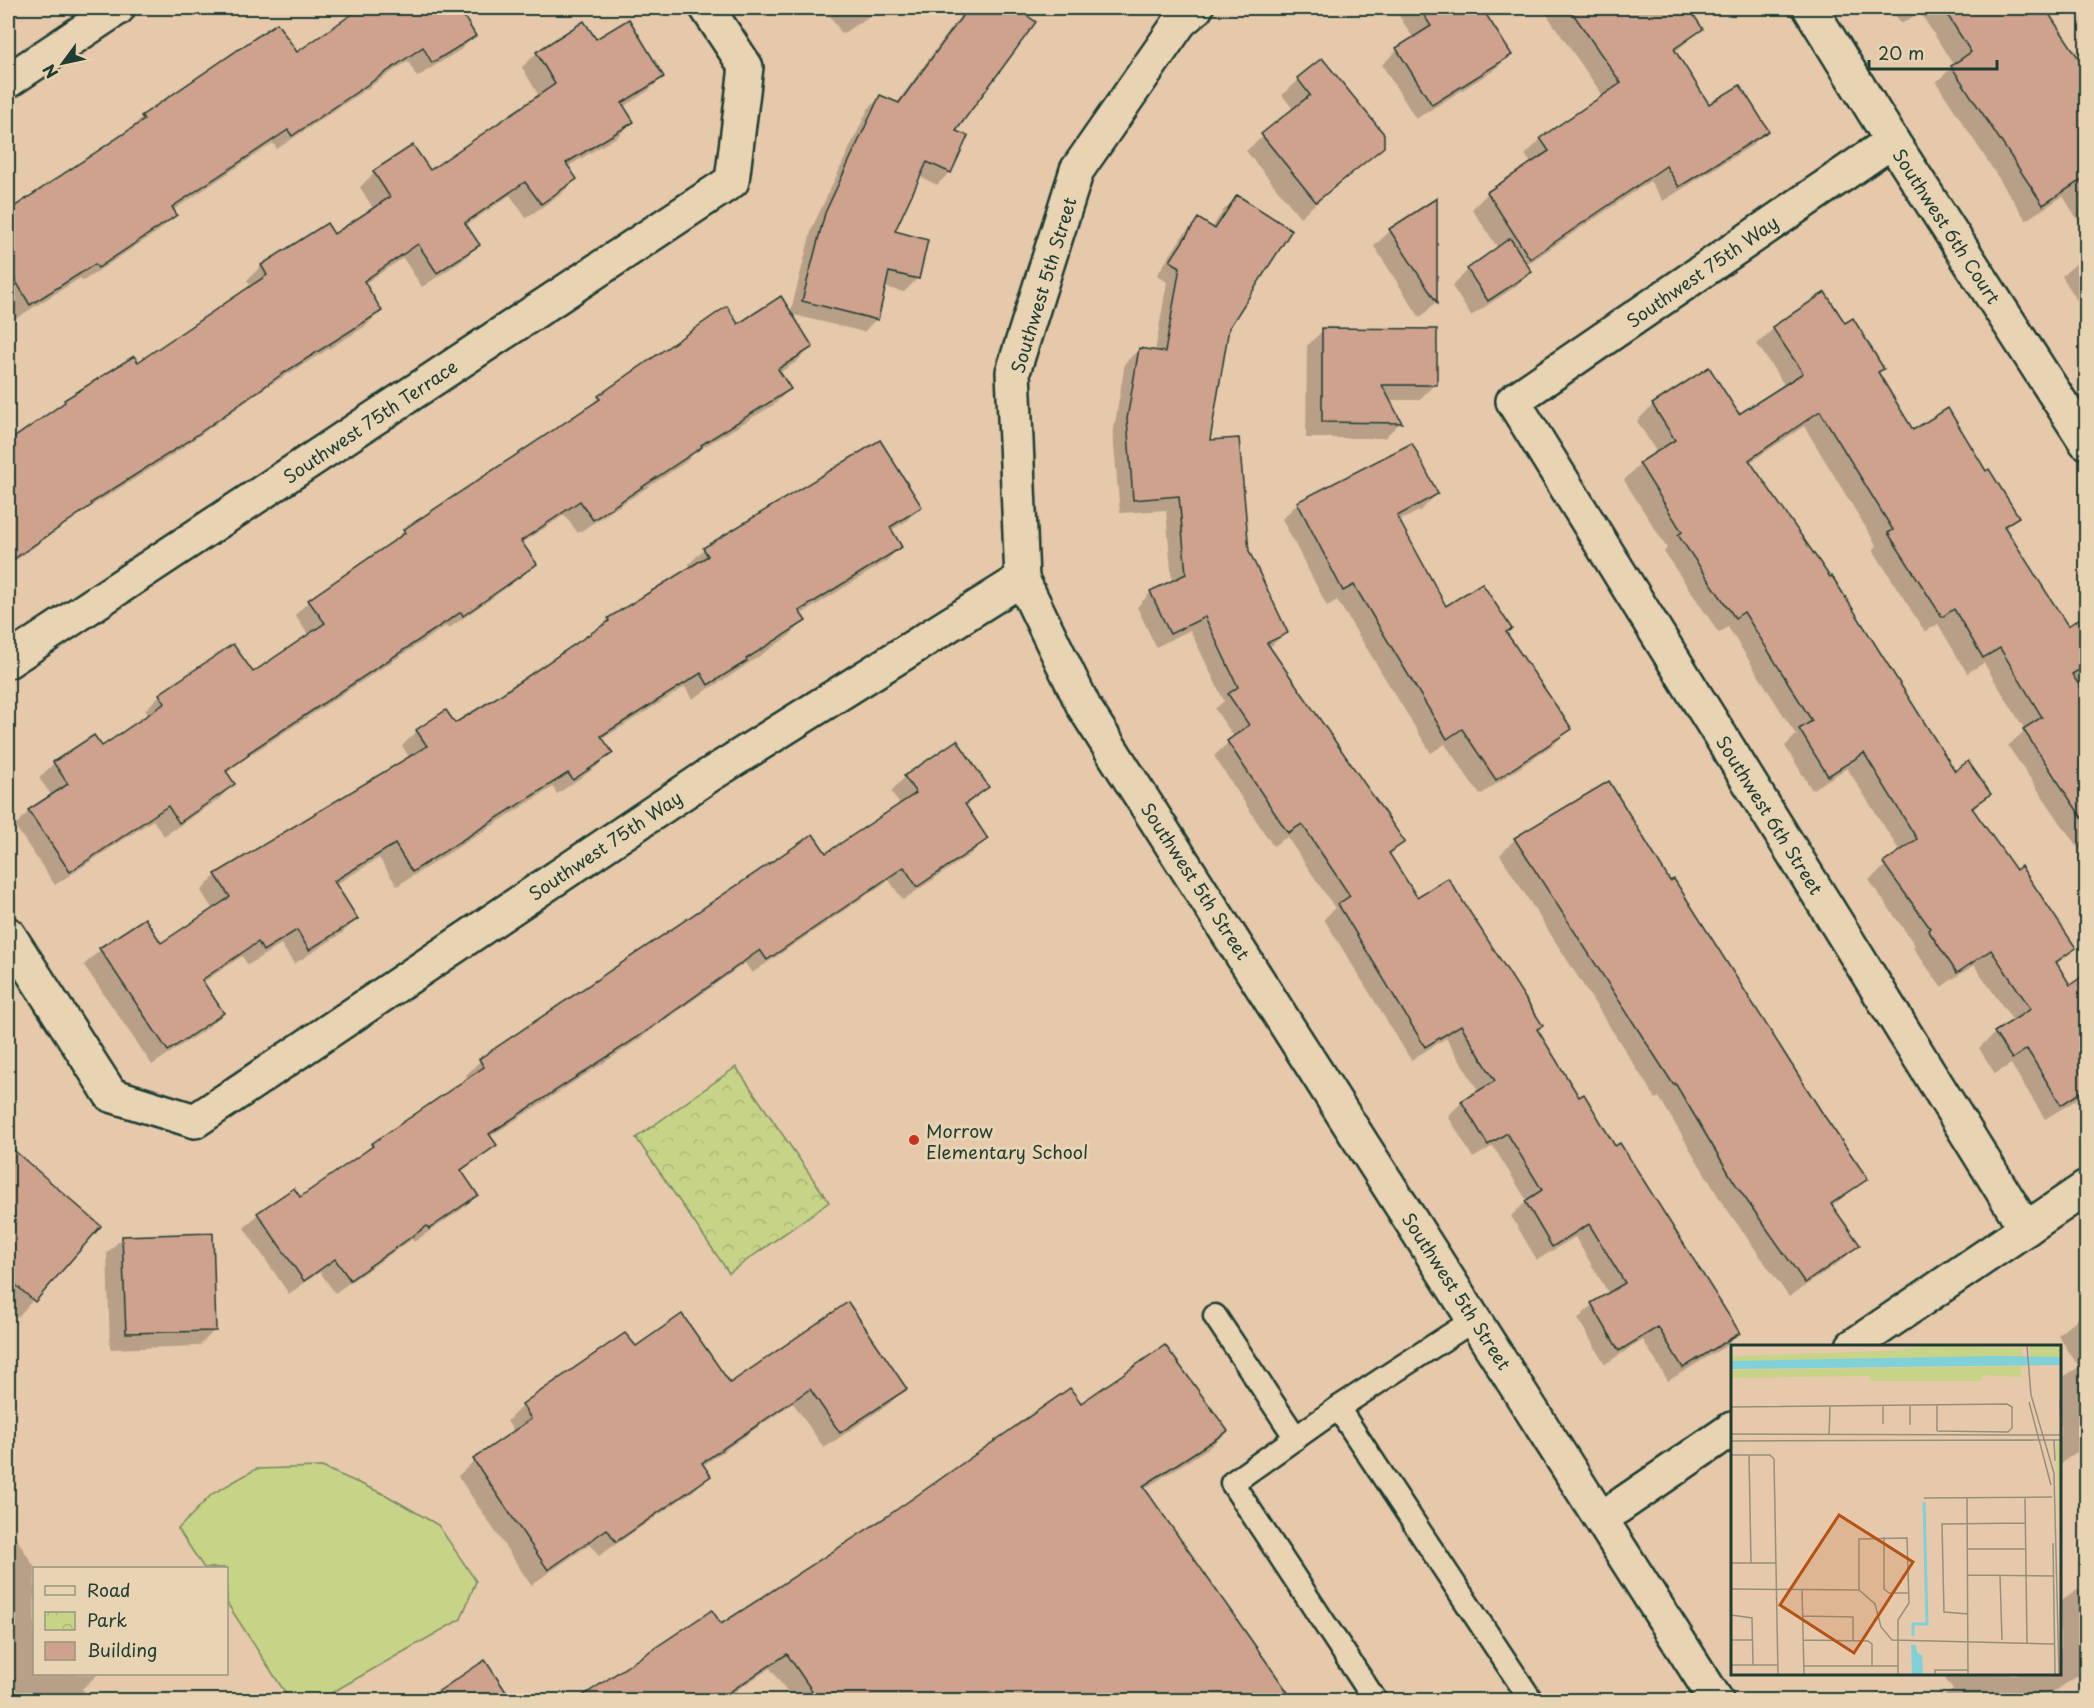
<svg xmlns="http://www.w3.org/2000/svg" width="2094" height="1708" font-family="'Playpen Sans',sans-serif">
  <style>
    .park { fill: url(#park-crowns); stroke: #73885e; stroke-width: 1.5 }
    .pitch { fill: #c7d488; stroke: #73885e; stroke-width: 1.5 }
    .shadow { fill: #0003 }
    .building { fill: #cea28d; stroke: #1f3d34; stroke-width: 1.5 }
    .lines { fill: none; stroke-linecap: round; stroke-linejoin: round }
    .service-casing { stroke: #1f3d34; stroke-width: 27 }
    .minor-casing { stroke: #1f3d34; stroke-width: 38 }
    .service { stroke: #e8d3b2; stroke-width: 22 }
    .minor { stroke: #e8d3b2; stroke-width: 33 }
    .poi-dot { fill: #c8321e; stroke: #e8d3b2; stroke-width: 2 }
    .labels { text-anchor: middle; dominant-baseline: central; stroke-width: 6; stroke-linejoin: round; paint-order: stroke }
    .street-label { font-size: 18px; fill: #1f3d34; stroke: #e8d3b2 }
    .poi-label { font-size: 18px; fill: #1f3d34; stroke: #e8d3b2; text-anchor: start }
    .inset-river { fill: none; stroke: #80d1d7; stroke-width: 3 }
    .inset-road { fill: none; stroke: #96907b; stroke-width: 1.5 }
    .view { fill: #b65216; fill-opacity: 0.15; stroke: #b65216; stroke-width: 3 }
    .inset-edge { fill: none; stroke: #1f3d34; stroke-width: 3 }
  </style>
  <defs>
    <pattern id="park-crowns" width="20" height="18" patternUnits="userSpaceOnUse" patternTransform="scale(1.5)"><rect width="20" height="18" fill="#c7d488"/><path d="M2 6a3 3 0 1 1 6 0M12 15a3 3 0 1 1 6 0" fill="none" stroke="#aab776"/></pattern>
  </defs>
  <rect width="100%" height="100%" fill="#e6c8aa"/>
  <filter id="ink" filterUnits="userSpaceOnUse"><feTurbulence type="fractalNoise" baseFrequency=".0167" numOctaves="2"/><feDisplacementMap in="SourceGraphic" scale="12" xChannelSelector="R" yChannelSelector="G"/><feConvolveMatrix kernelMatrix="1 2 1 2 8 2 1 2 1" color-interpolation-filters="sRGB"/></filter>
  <g filter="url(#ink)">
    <polygon class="park" points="736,1067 829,1202 729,1273 636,1138"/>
    <polygon class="pitch" points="322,1467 386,1495 438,1525 476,1581 461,1619 319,1700 290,1700 227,1603 226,1568 204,1568 178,1529 212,1494 256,1469"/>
    <g class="shadow">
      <polygon points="361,8 459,8 475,36 460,50 417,77 408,61 277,149 273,143 172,211 175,215 160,230 83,281 80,278 15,319 8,307 8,213 128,132 142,117 296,54"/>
      <polygon points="825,8 882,8 842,34"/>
      <polygon points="966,8 1017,8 954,131 950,172 937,185 919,176 892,232 926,241 917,279 904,292 884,287 876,319 864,332 790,314 812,228 868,109 881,96 896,104"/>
      <polygon points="1394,8 1481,8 1510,55 1494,70 1416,119 1382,65 1397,50 1414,39"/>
      <polygon points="1542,8 1687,8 1701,29 1675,52 1708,106 1767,130 1751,146 1663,201 1650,181 1526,265 1530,272 1515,287 1471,316 1452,286 1468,270 1498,248 1472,209 1488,193 1532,164 1525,155 1541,139 1604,97"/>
      <polygon points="1891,8 2043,8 2086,72 2086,233 2063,196 2026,220 1936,82 1954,66 1920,12 1901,24"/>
      <polygon points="595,41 663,77 648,91 623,107 632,122 618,136 567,167 575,179 561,194 526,218 510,195 465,226 478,245 463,260 422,287 403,258 364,284 380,311 366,326 265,388 171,456 85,510 8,566 8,444 54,412 65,401 137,364 251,287 247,280 261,266 334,237 374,210 360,187 374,173 429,172 539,96 522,67 537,53"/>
      <polygon points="1322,60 1382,146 1300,217 1246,151 1294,110 1282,95"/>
      <polygon points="1237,196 1228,328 1208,442 1247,552 1286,632 1269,648 1403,842 1389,856 1417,899 1541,1025 1536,1031 1578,1099 1738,1333 1724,1347 1668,1381 1643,1340 1605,1364 1578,1319 1592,1305 1609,1294 1575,1237 1537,1260 1511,1216 1527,1201 1493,1146 1473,1158 1448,1116 1462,1102 1479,1092 1446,1038 1411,1060 1324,919 1335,908 1287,837 1273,846 1214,756 1234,737 1215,709 1224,701 1190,630 1156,647 1137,607 1151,592 1172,582 1166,510 1120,513 1113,435 1125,363 1139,349 1155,352 1167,282 1157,275 1184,234 1198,220 1212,228 1223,211"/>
      <polygon points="1436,201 1435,303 1420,318 1374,246 1390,231"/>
      <polygon points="2086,255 2086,315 2062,276"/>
      <polygon points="1824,295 1845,325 1882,368 1877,373 1912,432 1986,473 2017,517 2005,529 2067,628 2084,618 2086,622 2086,860 2008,746 2025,730 1984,663 1967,673 1938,624 1925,632 1873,550 1877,546 1804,426 1749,463 1954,773 1989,794 1972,811 2074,948 2056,965 2069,987 2086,977 2086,1094 2045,1119 2011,1064 1995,1074 1979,1048 1995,1033 2013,1021 1974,965 1941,987 1913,947 1915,945 1869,880 1901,853 1847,768 1812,790 1785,746 1796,735 1728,627 1719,633 1664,552 1667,548 1624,480 1640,464 1657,453 1637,421 1653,405 1738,417 1785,386 1757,344 1773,329"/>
      <polygon points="727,308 737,326 811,347 796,362 779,373 789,389 775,404 694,453 686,462 578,533 564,515 521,544 535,564 520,578 448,629 446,626 241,761 226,774 233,784 219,799 164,836 153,820 55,885 15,826 29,811 52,796 39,778 54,763 94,737 101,748 149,715 145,710 160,695 253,674 309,636 295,615 309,601 389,546 404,531 588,408 599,397"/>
      <polygon points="1323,330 1435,384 1419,400 1388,400 1400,423 1384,438 1306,438 1307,346"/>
      <polygon points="1437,494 1421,510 1399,521 1445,608 1510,629 1505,633 1570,729 1554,744 1480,795 1445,744 1431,753 1337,600 1327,606 1282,519 1298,503"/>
      <polygon points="920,507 905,522 890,531 900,547 885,562 800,615 804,621 789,636 730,676 692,699 685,687 602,739 611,753 595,768 557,794 553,787 397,886 379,858 335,885 357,919 341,934 294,964 281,944 248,965 242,956 202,983 222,1013 207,1028 152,1065 84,965 100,950 145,920 161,946 213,910 201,891 216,875 410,758 402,746 417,731 454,725 495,701 599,630 609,620 692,568 689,564 704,549"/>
      <polygon points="956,742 987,787 965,807 986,838 972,853 903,900 889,880 752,973 745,963 625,1049 489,1137 495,1145 461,1172 477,1195 462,1209 414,1242 412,1239 335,1293 320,1272 289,1294 244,1228 258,1214 299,1199 358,1158 372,1145 469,1079 466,1075 480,1061 825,855 900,805 891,791 905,777"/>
      <polygon points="1515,839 1670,883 1866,1178 1831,1207 1858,1245 1842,1260 1789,1297 1721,1201 1659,1097 1656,1099 1500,855"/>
      <polygon points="13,1181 98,1226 18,1317 8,1308 8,1187"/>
      <polygon points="123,1237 215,1330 199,1346 110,1349 107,1253"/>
      <polygon points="2086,1312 2086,1457 2081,1449 2060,1464 2060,1379 2079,1367 2058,1335"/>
      <polygon points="635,1348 730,1385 905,1388 889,1404 824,1448 793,1403 702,1466 709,1475 693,1491 599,1556 590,1544 531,1585 458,1476 474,1461 514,1432 507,1421 523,1405"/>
      <polygon points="1081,1405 1226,1431 1210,1447 1144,1489 1292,1700 793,1700 770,1668 722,1700 580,1700 721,1626"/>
      <polygon points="8,1525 35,1568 34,1674 98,1674 82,1689 90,1700 8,1700"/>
      <polygon points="2086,1584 2086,1671 2040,1700 1938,1700 1953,1690 1942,1674 2060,1674 2060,1602"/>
    </g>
    <g class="building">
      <polygon points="361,8 459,8 476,36 432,63 423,47 292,136 288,130 172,207 177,215 98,268 95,264 30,305 8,268 8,211 144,120 141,116 277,23 297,52"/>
      <polygon points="968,8 1016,8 1036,22 956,131 968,136 951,173 927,162 895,231 928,240 919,279 889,272 878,320 802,301 825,213 880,95 899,103"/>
      <polygon points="1419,8 1482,8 1512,55 1432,105 1396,48 1431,26"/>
      <polygon points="1569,8 1689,8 1703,29 1674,49 1709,104 1740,85 1769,131 1679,187 1666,166 1530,259 1487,192 1549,151 1540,138 1621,83"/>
      <polygon points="1943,8 2045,8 2086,69 2086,177 2043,205 1951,66 1971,52"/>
      <polygon points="629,19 664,77 622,103 634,122 566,163 577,179 541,204 525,182 465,223 480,245 437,273 418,244 364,281 382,311 282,374 187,442 91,503 92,505 8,563 8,442 65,402 64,400 134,356 138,362 267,275 261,265 327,223 334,234 390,197 373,171 413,145 430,170 555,84 536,52 584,21 596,39"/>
      <polygon points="1322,58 1384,134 1384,147 1316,202 1261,134 1310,95 1297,78"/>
      <polygon points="1237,195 1292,230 1229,328 1210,440 1239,438 1249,551 1288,633 1267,643 1405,842 1389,853 1417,897 1448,878 1543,1026 1537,1029 1579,1097 1584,1094 1615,1146 1620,1143 1740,1333 1683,1368 1658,1327 1619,1351 1591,1303 1625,1283 1589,1224 1552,1247 1525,1201 1542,1190 1507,1133 1488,1145 1461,1101 1495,1081 1461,1025 1425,1047 1338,904 1350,896 1302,824 1288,833 1227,741 1249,725 1228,694 1238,687 1205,617 1170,634 1150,591 1186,574 1179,496 1133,500 1127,419 1139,348 1165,352 1180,267 1170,261 1198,218 1215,229"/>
      <polygon points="1437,198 1437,303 1389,229"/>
      <polygon points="1510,238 1532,272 1488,301 1467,269"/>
      <polygon points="1825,292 1845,323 1853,318 1884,369 1878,372 1913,430 1948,408 1986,471 1989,469 2019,517 2004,526 2068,626 2086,614 2086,666 2072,674 2086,696 2086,824 2023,729 2042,717 2000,648 1983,658 1954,609 1942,617 1888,533 1893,530 1820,411 1749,460 1830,577 1832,576 1955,771 1968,761 1991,794 1972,808 2016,870 2021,866 2076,948 2056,962 2070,985 2086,974 2086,1089 2061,1105 2027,1049 2012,1059 1994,1032 2031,1009 1991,950 1957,973 1928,930 1930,928 1883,863 1917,839 1864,753 1828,776 1799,729 1812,721 1744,612 1735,618 1678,535 1682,532 1639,463 1675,440 1652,404 1709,367 1739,414 1803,373 1772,327"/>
      <polygon points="781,296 813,347 778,369 791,389 701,445 702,447 593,520 580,501 521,541 537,564 463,616 461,612 248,753 249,755 226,771 235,784 179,823 168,806 70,872 28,810 68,784 53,762 94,735 102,746 165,703 159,694 233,644 253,672 325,623 308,600 405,533 403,530 600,399 598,396 727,306 738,324"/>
      <polygon points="1322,328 1437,329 1437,385 1382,385 1402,423 1322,422"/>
      <polygon points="880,440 922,507 890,527 902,547 799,611 806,621 746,659 747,661 708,685 701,673 601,736 613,753 573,780 568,773 412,872 395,844 334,881 358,919 309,950 297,930 263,951 258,942 202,980 224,1013 168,1051 99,948 145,918 161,943 230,897 215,874 427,746 416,730 446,710 455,723 494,699 609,621 608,618 708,556 703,548"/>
      <polygon points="1412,443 1438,494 1397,516 1446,606 1482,583 1512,629 1506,632 1572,729 1496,780 1462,729 1447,739 1354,585 1343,591 1297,502"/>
      <polygon points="957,740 989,787 965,804 988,839 917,887 904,867 767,960 760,950 641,1035 489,1134 497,1145 461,1170 478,1195 429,1229 427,1226 350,1280 335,1259 304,1281 257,1213 294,1188 300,1197 373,1146 371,1144 484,1067 479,1059 813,834 826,853 916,793 904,776"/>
      <polygon points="1609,781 1670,881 1674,879 1823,1114 1868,1179 1831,1204 1860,1245 1805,1283 1736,1185 1675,1083 1673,1084 1514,838"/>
      <polygon points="8,1145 101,1226 35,1302 8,1278"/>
      <polygon points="213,1233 216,1331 126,1333 122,1236"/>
      <polygon points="848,1302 907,1389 840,1433 810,1389 702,1463 711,1476 616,1542 607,1529 548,1570 473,1459 531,1419 522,1404 625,1333 636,1346 682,1314 730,1383"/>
      <polygon points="1165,1345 1228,1431 1143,1486 1294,1701 819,1701 787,1654 716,1701 575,1701 712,1610 721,1624 886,1517 1070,1388 1081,1403"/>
      <polygon points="485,1660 512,1701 424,1701"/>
    </g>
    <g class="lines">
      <defs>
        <g id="service">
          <polyline points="1215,1316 1296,1438"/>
          <polyline points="1338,1408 1531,1700"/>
          <polyline points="1375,1700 1232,1483 1338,1408 1475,1319"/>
        </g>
        <g id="minor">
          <polyline points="1196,8 1180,22 1077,170 1013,372 1022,579 1084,707 1716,1700"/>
          <polyline points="1810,8 1892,141 2086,442"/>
          <polyline points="8,81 118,8"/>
          <polyline points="1892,141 1513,401 2026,1229"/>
          <polyline points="8,661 732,181 746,67 707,8"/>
          <polyline points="8,934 111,1095 195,1121 708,776 1022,579"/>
          <polyline points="1853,1346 2086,1188"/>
          <polyline points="1602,1518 1732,1429"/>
        </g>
      </defs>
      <use href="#service" class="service-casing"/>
      <use href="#minor" class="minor-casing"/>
      <use href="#service" class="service"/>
      <use href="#minor" class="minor"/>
    </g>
  </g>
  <circle class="poi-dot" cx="914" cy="1140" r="6"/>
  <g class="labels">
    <g class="street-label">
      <text transform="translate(1947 226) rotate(57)">Southwest 6th Court</text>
      <text transform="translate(1702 271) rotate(-35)">Southwest 75th Way</text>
      <text transform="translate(1043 285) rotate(-73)">Southwest 5th Street</text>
      <text transform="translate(370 421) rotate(-34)">Southwest 75th Terrace</text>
      <text transform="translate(1770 815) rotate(58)">Southwest 6th Street</text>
      <text transform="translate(605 845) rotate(-34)">Southwest 75th Way</text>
      <text transform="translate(1196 881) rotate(57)">Southwest 5th Street</text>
      <text transform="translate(1457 1291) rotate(57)">Southwest 5th Street</text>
    </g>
    <g class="poi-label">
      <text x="926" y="1130">Morrow<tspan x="926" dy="21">Elementary School</tspan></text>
    </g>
  </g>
  <g transform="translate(1731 1345)">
    <rect width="330" height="330" fill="#e6c8aa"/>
    <path d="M201,1L291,3V12L0,16V11L155,6ZM290,21L291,32L251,30V36H139V31L0,33V25ZM330,98V216L325,99Z" fill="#c7d488"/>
    <path d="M299,1H330V12H300Z" fill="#c7d488"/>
    <path d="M265,11L330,12V20L0,24V16ZM180,300H185L186,308L191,310L192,329H181Z" fill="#80d1d7"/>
    <path class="inset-river" d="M182,291V279H196L193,157"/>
    <path class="inset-road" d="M296,1L300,50L323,128L328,329M329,55L330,81M298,57L320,140M152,60V79M179,60V80M206,60V86M0,62L276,59L281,62V83L277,87L206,86M0,89L330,90M98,90L99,61M323,95L324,116M0,96L330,95M0,110H39L43,114L47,329M18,110L20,218M294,152L296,298M193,153L321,152M236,153L237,329M153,192V244L158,248H178M322,198L324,329M237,204H295M0,218H45M237,230L323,231M269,230L271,295M0,244L128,245L144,259L150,282L161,295L323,299M71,244L73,329M128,245V194L176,193L178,258L167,275V329M237,269L213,267L211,179L295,178M0,270L21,273L22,320M72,271L122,272V295M0,295H22M72,295L137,296L141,299V321M0,320H47M73,321H167M204,329V325H237"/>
    <path class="view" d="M108,170L182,217L123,308L49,260Z"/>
    <rect width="330" height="330" class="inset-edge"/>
  </g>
  <rect width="2094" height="1708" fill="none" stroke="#e8d3b2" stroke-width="30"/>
  <rect x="15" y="15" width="2064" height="1678" fill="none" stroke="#1f3d34" stroke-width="2" filter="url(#ink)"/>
  <rect x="33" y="1567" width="195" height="108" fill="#e8d3b2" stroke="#989780" stroke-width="1.5"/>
  <rect x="45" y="1586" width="30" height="9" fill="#e8d3b2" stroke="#989780" stroke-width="1.5"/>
  <text x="87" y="1597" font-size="18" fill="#1f3d34">Road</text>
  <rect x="45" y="1612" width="30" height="18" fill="url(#park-crowns)" stroke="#989780" stroke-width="1.5"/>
  <text x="87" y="1627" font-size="18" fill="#1f3d34">Park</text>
  <rect x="45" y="1642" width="30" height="18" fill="#cea28d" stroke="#989780" stroke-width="1.5"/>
  <text x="87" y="1657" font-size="18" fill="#1f3d34">Building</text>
  <g transform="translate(63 63) rotate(237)" stroke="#e8d3b2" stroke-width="4.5" paint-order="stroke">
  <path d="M0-4.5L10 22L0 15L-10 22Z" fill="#1f3d34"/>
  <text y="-9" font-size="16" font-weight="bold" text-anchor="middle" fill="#1f3d34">N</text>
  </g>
  <path d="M1869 60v9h128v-9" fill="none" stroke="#1f3d34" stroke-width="3"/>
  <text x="1878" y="60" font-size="18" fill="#1f3d34" stroke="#e8d3b2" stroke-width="4.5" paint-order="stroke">20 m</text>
</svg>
